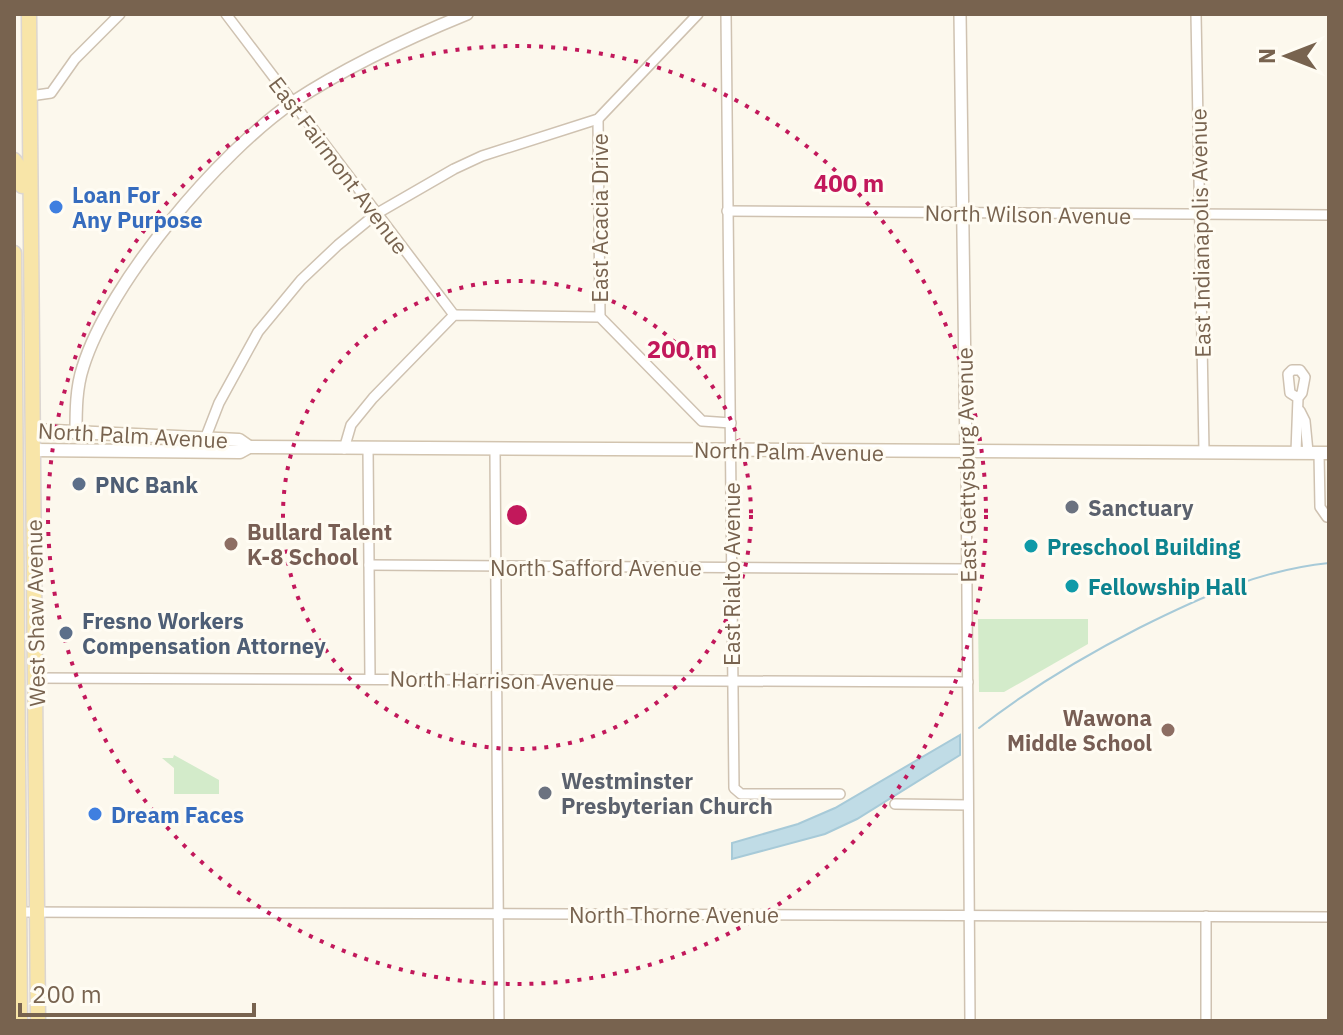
<svg xmlns="http://www.w3.org/2000/svg" width="1343" height="1035" font-family="'IBM Plex Sans',sans-serif">
  <style>
    .green { fill: #d3ebca }
    .water { fill: #c0dce6; stroke: #a7cad8; stroke-width: 2 }
    .lines { fill: none; stroke-linecap: round; stroke-linejoin: round }
    .stream { stroke: #a7cad8; stroke-width: 2 }
    .minor-casing { stroke: #cfc2b1; stroke-width: 12 }
    .tertiary-casing { stroke: #cfc2b1; stroke-width: 14 }
    .secondary-casing { stroke: #d2c4af; stroke-width: 15 }
    .primary-casing { stroke: #dcd6d1; stroke-width: 17 }
    .minor { stroke: #fff; stroke-width: 9 }
    .tertiary { stroke: #fff; stroke-width: 11 }
    .secondary { stroke: #fff; stroke-width: 12 }
    .primary { stroke: #f8e5a8; stroke-width: 14 }
    .ring { fill: none; stroke: #c2185b; stroke-width: 4; stroke-dasharray: 4 8 }
    .shop-dot { fill: #3f7fe0; stroke: #fffcf3; stroke-width: 3 }
    .service-dot { fill: #5c6f8a; stroke: #fffcf3; stroke-width: 3 }
    .worship-dot { fill: #6b7280; stroke: #fffcf3; stroke-width: 3 }
    .education-dot { fill: #8d6e63; stroke: #fffcf3; stroke-width: 3 }
    .culture-dot { fill: #0f9aa8; stroke: #fffcf3; stroke-width: 3 }
    .labels { text-anchor: middle; dominant-baseline: central; stroke-width: 6; stroke-linejoin: round; paint-order: stroke }
    .street-label { font-size: 22px; fill: #78634f; stroke: #fffcf3 }
    .shop-label { font-size: 22px; font-weight: bold; fill: #366cbe; stroke: #fffcf3; text-anchor: start }
    .service-label { font-size: 22px; font-weight: bold; fill: #4e5e75; stroke: #fffcf3; text-anchor: start }
    .worship-label { font-size: 22px; font-weight: bold; fill: #5b616d; stroke: #fffcf3; text-anchor: start }
    .education-label { font-size: 22px; font-weight: bold; fill: #785e54; stroke: #fffcf3; text-anchor: start }
    .culture-label { font-size: 22px; font-weight: bold; fill: #0d838f; stroke: #fffcf3; text-anchor: start }
    .centre { fill: #c2185b; stroke: #fffcf3; stroke-width: 4 }
    .ring-label { font-size: 24px; text-anchor: middle; font-weight: bold; fill: #c2185b; stroke: #fffcf3; stroke-width: 6; stroke-linejoin: round; paint-order: stroke }
  </style>
  <rect width="100%" height="100%" fill="#fcf8ed"/>
  <g class="green">
    <polygon points="978,619 1088,619 1088,644 1004,692 979,692"/>
    <polygon points="174,755 219,780 219,794 174,794 174,768 162,758 173,758"/>
  </g>
  <polygon class="water" points="960,735 960,755 857,819 825,834 732,859 732,843 798,824 835,808"/>
  <g class="lines">
    <path class="stream" d="M979,728C1029,689 1082,657 1139,628C1201,597 1260,570 1329,563"/>
    <defs>
      <g id="minor">
        <polyline points="226,14 454,315"/>
        <polyline points="726,14 734,788 741,794 840,794"/>
        <polyline points="1196,14 1204,451"/>
        <polyline points="30,96 51,93 75,59 120,14"/>
        <polyline points="598,119 600,317"/>
        <polyline points="727,211 1329,215"/>
        <polyline points="1300,411 1305,421 1308,452"/>
        <polyline points="205,439 219,403 258,332 301,280 338,245 376,214 454,169 482,156 598,119 698,14"/>
        <polyline points="344,449 351,425 373,398 454,315 600,317 702,421 731,423"/>
        <polyline points="368,449 370,678"/>
        <polyline points="495,450 499,1021"/>
        <polyline points="1296,452 1298,398 1302,393 1305,377 1300,370 1292,370 1288,374 1290,393 1298,398"/>
        <polyline points="966,453 970,1021"/>
        <polyline points="1319,453 1320,507 1327,517"/>
        <polyline points="369,565 967,569"/>
        <polyline points="35,678 968,682"/>
        <polyline points="895,804 968,805"/>
        <polyline points="19,912 1329,917"/>
        <polyline points="1206,916 1206,1021"/>
      </g>
      <g id="tertiary">
        <polyline points="960,14 966,453"/>
        <path d="M76,433C76,411 76,388 83,367C109,282 220,152 293,102C346,67 408,38 467,14"/>
      </g>
      <g id="secondary">
        <polyline points="33,430 239,440 249,447"/>
        <polyline points="33,450 240,452 249,447 1329,453"/>
      </g>
      <g id="primary">
        <polyline points="29,14 38,1021"/>
        <polyline points="14,160 22,171 22,186"/>
        <polyline points="14,253 20,1021"/>
      </g>
    </defs>
    <use href="#minor" class="minor-casing"/>
    <use href="#tertiary" class="tertiary-casing"/>
    <use href="#secondary" class="secondary-casing"/>
    <use href="#primary" class="primary-casing"/>
    <use href="#minor" class="minor"/>
    <use href="#tertiary" class="tertiary"/>
    <use href="#secondary" class="secondary"/>
    <use href="#primary" class="primary"/>
  </g>
  <g class="ring">
    <circle cx="517" cy="515" r="234"/>
    <circle cx="517" cy="515" r="469"/>
  </g>
  <g class="shop-dot">
    <circle cx="56" cy="207" r="8"/>
    <circle cx="95" cy="814" r="8"/>
  </g>
  <g class="service-dot">
    <circle cx="79" cy="484" r="8"/>
    <circle cx="66" cy="633" r="8"/>
  </g>
  <g class="worship-dot">
    <circle cx="1072" cy="507" r="8"/>
    <circle cx="545" cy="793" r="8"/>
  </g>
  <g class="education-dot">
    <circle cx="231" cy="544" r="8"/>
    <circle cx="1168" cy="730" r="8"/>
  </g>
  <g class="culture-dot">
    <circle cx="1031" cy="546" r="8"/>
    <circle cx="1072" cy="586" r="8"/>
  </g>
  <g class="labels">
    <g class="street-label">
      <text transform="translate(339 165) rotate(53)">East Fairmont Avenue</text>
      <text transform="translate(1028 214) rotate(1)">North Wilson Avenue</text>
      <text transform="translate(599 218) rotate(-90)">East Acacia Drive</text>
      <text transform="translate(1200 233) rotate(-91)">East Indianapolis Avenue</text>
      <text transform="translate(133 435) rotate(3)">North Palm Avenue</text>
      <text transform="translate(789 451) rotate(1)">North Palm Avenue</text>
      <text transform="translate(966 465) rotate(-91)">East Gettysburg Avenue</text>
      <text x="596" y="567">North Safford Avenue</text>
      <text transform="translate(731 574) rotate(-90)">East Rialto Avenue</text>
      <text transform="translate(35 613) rotate(-91)">West Shaw Avenue</text>
      <text transform="translate(502 680) rotate(1)">North Harrison Avenue</text>
      <text x="674" y="914">North Thorne Avenue</text>
    </g>
    <g class="shop-label">
      <text x="72" y="194">Loan For<tspan x="72" dy="25">Any Purpose</tspan></text>
      <text x="111" y="814">Dream Faces</text>
    </g>
    <g class="service-label">
      <text x="95" y="484">PNC Bank</text>
      <text x="82" y="620">Fresno Workers<tspan x="82" dy="25">Compensation Attorney</tspan></text>
    </g>
    <g class="worship-label">
      <text x="1088" y="507">Sanctuary</text>
      <text x="561" y="780">Westminster<tspan x="561" dy="25">Presbyterian Church</tspan></text>
    </g>
    <g class="education-label">
      <text x="247" y="531">Bullard Talent<tspan x="247" dy="25">K-8 School</tspan></text>
      <text x="1152" y="717" text-anchor="end">Wawona<tspan x="1152" dy="25">Middle School</tspan></text>
    </g>
    <g class="culture-label">
      <text x="1047" y="546">Preschool Building</text>
      <text x="1088" y="586">Fellowship Hall</text>
    </g>
  </g>
  <circle cx="517" cy="515" r="12" class="centre"/>
  <g class="ring-label">
    <text x="849" y="192">400 m</text>
    <text x="682" y="358">200 m</text>
  </g>
  <rect width="1343" height="1035" fill="none" stroke="#78634f" stroke-width="32"/>
  <g transform="translate(1287 56) rotate(270)" stroke="#fffcf3" stroke-width="6" paint-order="stroke">
  <path d="M0-6L14 30L0 20L-14 30Z" fill="#78634f"/>
  <text y="-12" font-size="22" font-weight="bold" text-anchor="middle" fill="#78634f">N</text>
  </g>
  <path d="M20 1003v12h234v-12" fill="none" stroke="#78634f" stroke-width="4"/>
  <text x="32" y="1003" font-size="24" fill="#78634f" stroke="#fffcf3" stroke-width="6" paint-order="stroke">200 m</text>
</svg>
